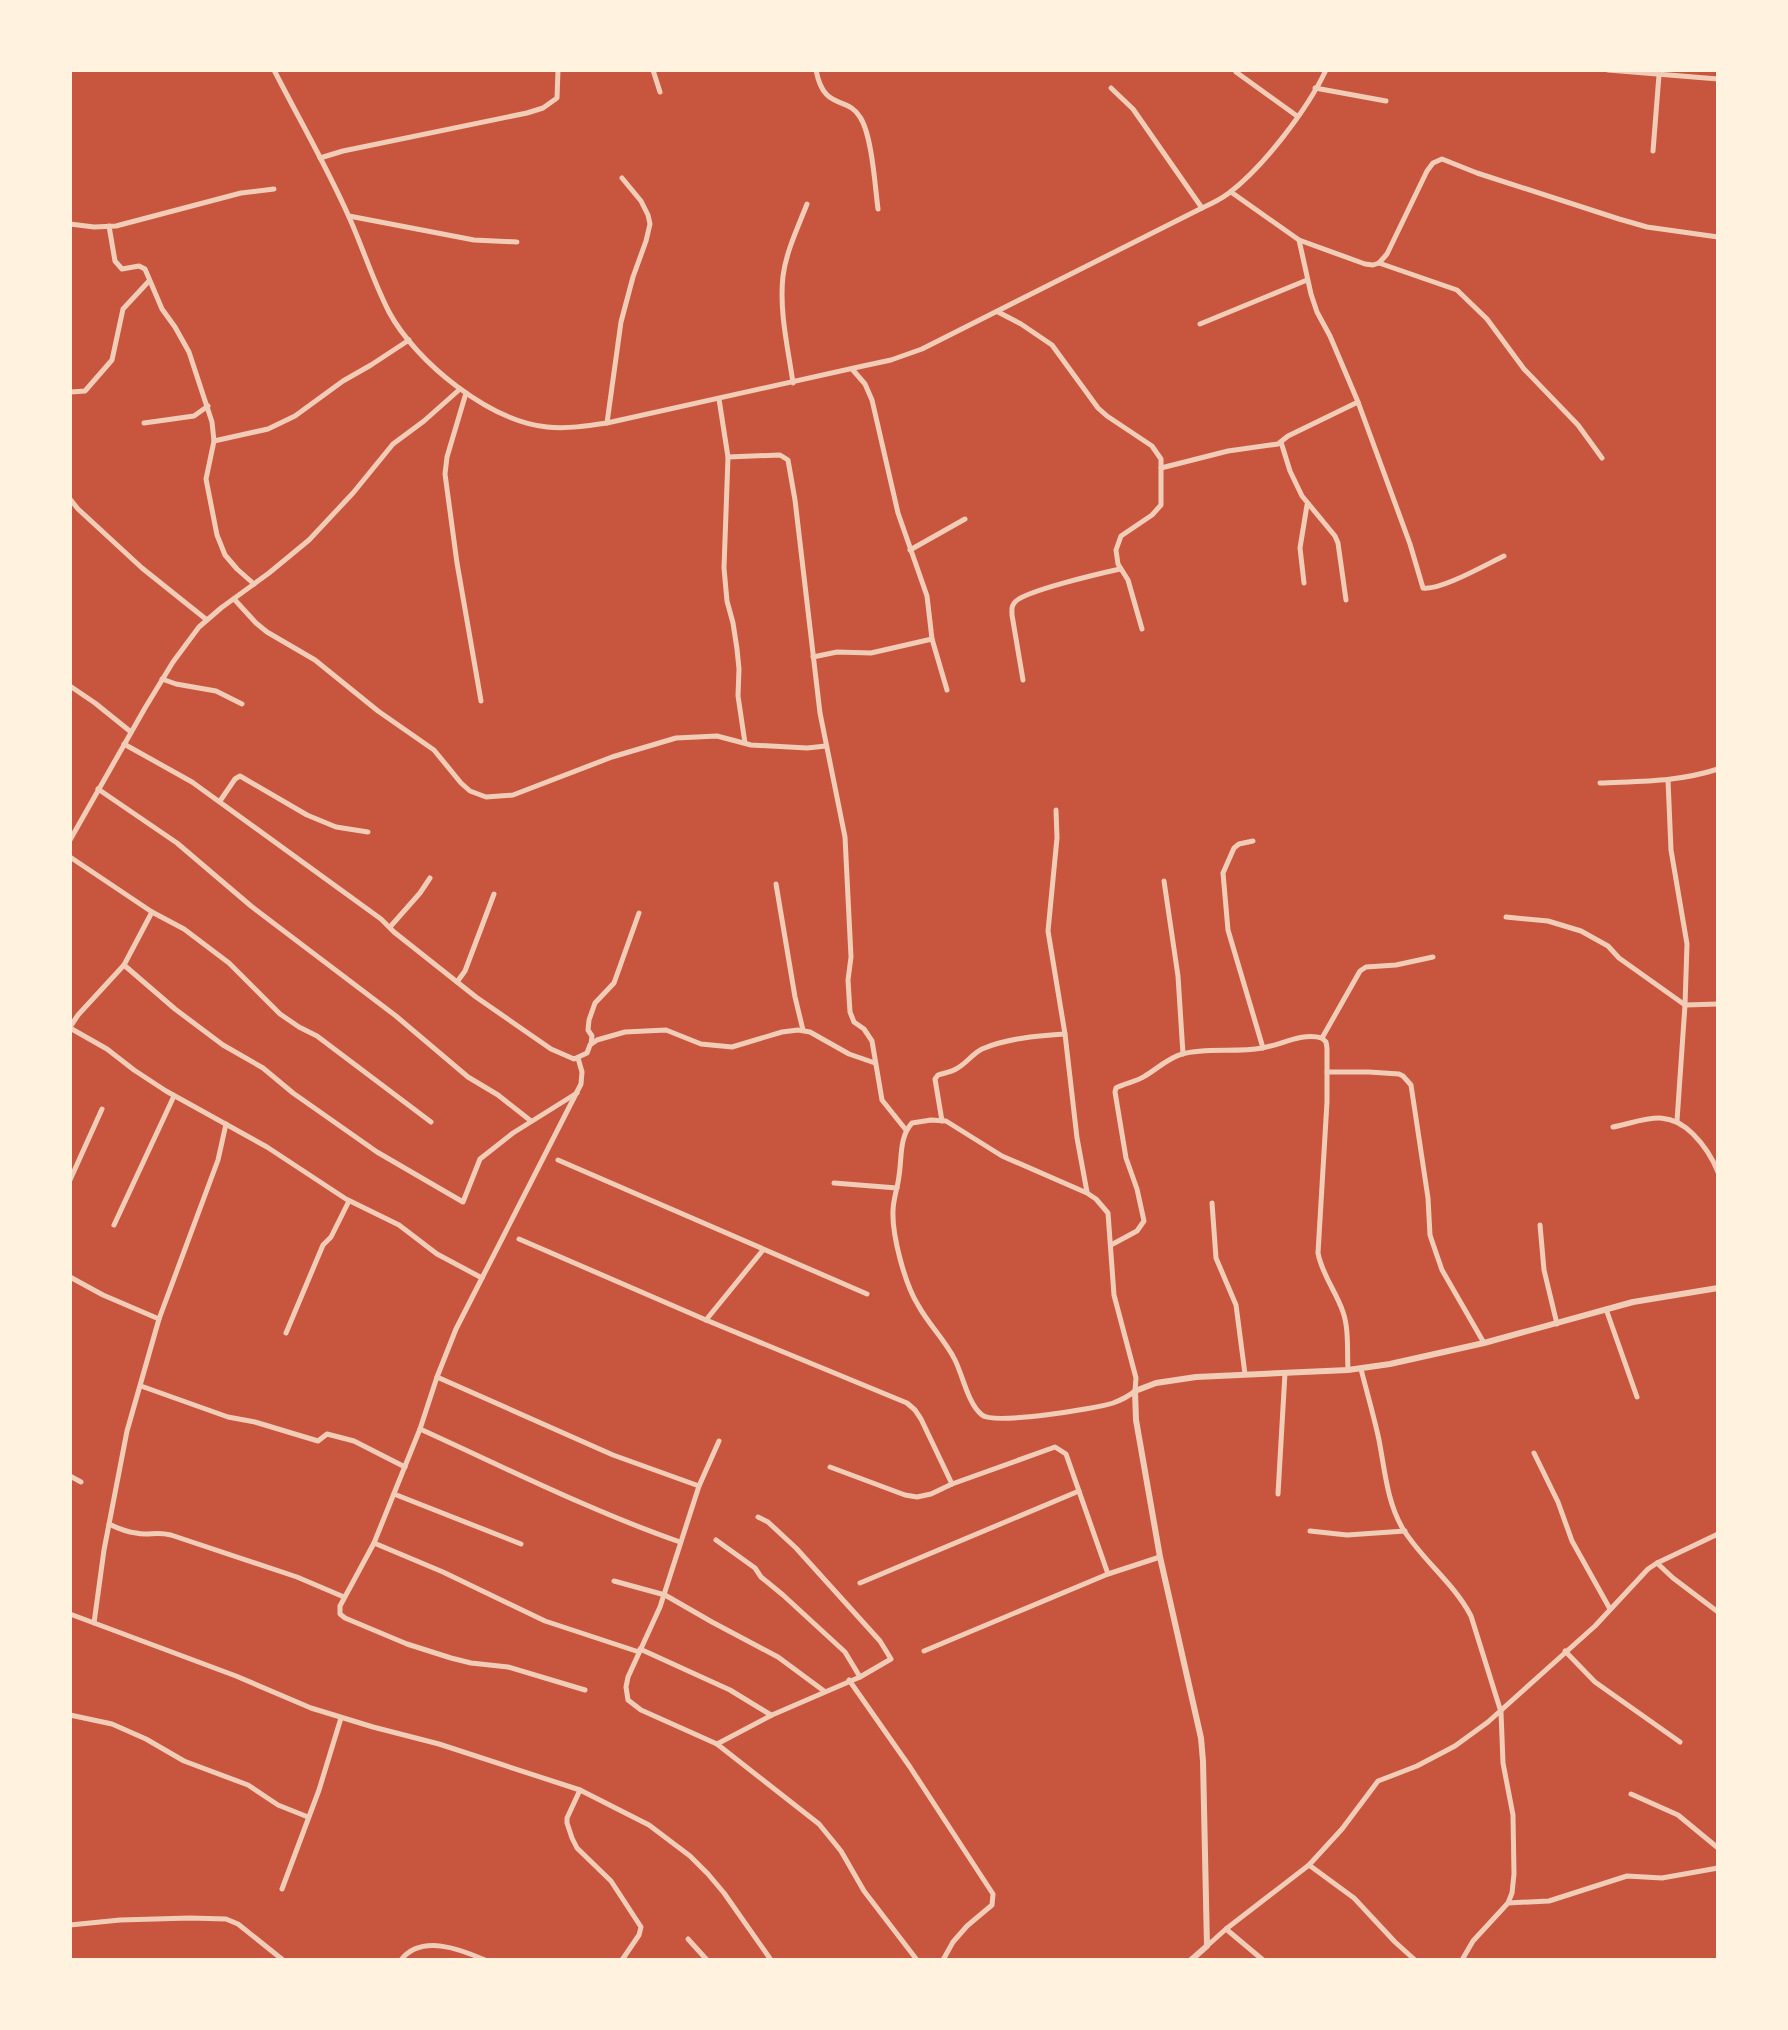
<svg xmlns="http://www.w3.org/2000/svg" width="1788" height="2030" font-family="Arial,sans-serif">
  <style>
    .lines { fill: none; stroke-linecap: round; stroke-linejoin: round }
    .minor { stroke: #f1ccb7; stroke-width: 5 }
    .tertiary { stroke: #f1ccb7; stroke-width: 6 }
  </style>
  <rect width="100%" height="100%" fill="#c8553d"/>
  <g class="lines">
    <g class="minor">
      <path d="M274,70C299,119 327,167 349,217C363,248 373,281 389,312C416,362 489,421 547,427C567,429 587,426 607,423L863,366L891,360L922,349L1202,208C1211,204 1221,199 1229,193C1264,166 1307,110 1326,70"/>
      <polyline points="653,70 660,92"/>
      <path d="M816,70C824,112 847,95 860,117C872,135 875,186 878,209"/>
      <polyline points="1608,70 1718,79"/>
      <polyline points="1236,72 1297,116"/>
      <polyline points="1111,88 1133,109 1202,208"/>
      <polyline points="1315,88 1386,101"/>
      <polyline points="1653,151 1659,75"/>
      <polyline points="320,158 343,151 527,113 543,108 557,98 558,70"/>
      <polyline points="1231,192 1299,240 1365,264 1373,265 1379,263 1387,254 1427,171 1433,163 1442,159 1477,173 1619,219 1647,227 1718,237"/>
      <polyline points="349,216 474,240 517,242"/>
      <polyline points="70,224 94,227 116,226 241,193 274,189"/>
      <polyline points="109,226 115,261 122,269 139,266 145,269 162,309 175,327 189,352 212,422 214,441 206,479 217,535 225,555 237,569 254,584"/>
      <path d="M1299,240L1311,294L1317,312L1330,336L1358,402L1410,544L1423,588C1440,591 1487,564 1504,556"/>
      <polyline points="1379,263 1457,290 1487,319 1524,369 1578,425 1602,458"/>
      <polyline points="998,312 1021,324 1052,345 1098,408 1107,416 1152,446 1161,459 1161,505 1152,515 1121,536 1116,550 1118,564 1128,580 1142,629"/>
      <polyline points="1200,324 1307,280"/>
      <polyline points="852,369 865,384 872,400 898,513 927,596 932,639 947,690"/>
      <path d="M793,383C788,348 779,311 783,276C786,252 798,227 807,204"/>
      <polyline points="71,392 85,391 112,360 123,309 149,281"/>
      <polyline points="466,393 447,457 445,474 457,563 481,701"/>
      <polyline points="719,399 728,457 724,568 727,601 733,623 737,649 739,669 738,696 745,743"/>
      <polyline points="144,423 194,416 208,406"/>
      <polyline points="607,423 621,322 633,277 646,241 650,224 648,215 641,201 622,178"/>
      <polyline points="214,441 268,429 295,416 343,381 371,365 409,340"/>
      <polyline points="1281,442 1290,471 1302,496 1335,536 1338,543 1346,600"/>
      <polyline points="728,457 780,455 788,460 795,500 820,713 845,837 851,957 848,980 850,1012 854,1022 864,1029 872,1041 882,1100 906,1130"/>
      <polyline points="1161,468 1228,451 1278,444 1288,436 1358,402"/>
      <polyline points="70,499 78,509 142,568 207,620"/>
      <polyline points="910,550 965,519"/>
      <polyline points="1304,583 1300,548 1307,505"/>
      <polyline points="234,599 256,623 267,632 315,660 378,711 434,750 461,783 470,791 486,797 513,795 612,757 676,738 717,736 751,745 807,748 826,746"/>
      <polyline points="813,657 837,652 871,653 932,639"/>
      <polyline points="162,679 176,684 216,691 242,704"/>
      <path d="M1023,680L1012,615C1012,609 1011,607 1015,602C1024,591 1102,573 1120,569"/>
      <polyline points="70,686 95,703 131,732"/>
      <polyline points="124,744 192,782 381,919 394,932 476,997 551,1049 574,1059 587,1053 590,1045 597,1040 625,1032 666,1030 701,1044 732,1047 782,1032 798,1030 810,1032 849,1054 875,1063"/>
      <polyline points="1668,780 1671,850 1687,944 1685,1005 1677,1121"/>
      <path d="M1600,783C1641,781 1678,782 1718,769"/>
      <polyline points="98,789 177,843 251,906 396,1016 468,1077 498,1095 531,1121"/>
      <polyline points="220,801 235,779 240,776 307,815 336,827 368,832"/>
      <polyline points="1056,810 1057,838 1048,931 1065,1034 1077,1138 1087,1192"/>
      <polyline points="70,840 145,708 173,662 199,627 221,608 269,573 309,540 353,493 393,444 424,421 460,389"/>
      <polyline points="1253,841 1239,844 1234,848 1223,873 1228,930 1263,1048"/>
      <polyline points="70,857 152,912 184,929 229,963 280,1014 299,1027 317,1036 431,1122"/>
      <polyline points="1164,881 1178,976 1183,1054"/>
      <polyline points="776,884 795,997 803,1030"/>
      <polyline points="1506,917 1548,921 1581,931 1608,946 1619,958 1685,1005 1718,1004"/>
      <polyline points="390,927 420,893 430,878"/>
      <polyline points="124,965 175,1009 223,1045 263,1068 293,1093 377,1152 463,1202 480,1159 513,1133 577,1093"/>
      <polyline points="457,982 465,971 494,894"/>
      <polyline points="70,1027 78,1015 124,965 152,912"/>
      <polyline points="70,1028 107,1049 134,1070 166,1091 267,1147 346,1199 399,1225 437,1254 482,1278 456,1329 437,1377 420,1429 374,1543 443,1572 545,1621 639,1652"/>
      <path d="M1322,1038L1326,1042L1327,1048V1102L1318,1253C1322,1275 1336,1291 1343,1312C1349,1329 1347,1351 1348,1370"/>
      <polyline points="1322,1038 1360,971 1366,967 1396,965 1433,957"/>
      <polyline points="591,1044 592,1036 588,1030 589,1020 595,1003 614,983 639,913"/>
      <polyline points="1327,1072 1369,1072 1399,1074 1403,1076 1411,1085 1428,1198 1430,1235 1433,1244 1442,1270 1484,1343"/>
      <path d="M931,1120L946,1121L1002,1156L1087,1193L1096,1199L1108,1213L1114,1295L1136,1378L1135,1391C1128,1397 1121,1400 1113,1403C1095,1409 994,1425 982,1415C968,1404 963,1376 955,1360C945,1340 929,1325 918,1305C905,1284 892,1236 893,1211C893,1199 898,1187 899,1176C902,1158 899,1137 912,1123Z"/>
      <path d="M942,1121L935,1079L938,1075C944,1073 951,1072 956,1069C966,1064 972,1054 982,1049C1008,1038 1037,1036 1065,1034"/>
      <path d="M1613,1127C1646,1120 1667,1108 1693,1134C1704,1145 1712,1157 1718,1172"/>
      <polyline points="558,1160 867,1294"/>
      <polyline points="70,1180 102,1109"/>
      <polyline points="834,1183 897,1188"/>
      <polyline points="1212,1203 1216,1258 1236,1305 1245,1374"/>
      <polyline points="114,1225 174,1096"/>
      <polyline points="1540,1225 1544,1270 1557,1324"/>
      <polyline points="519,1239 706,1320 907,1403 915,1410 921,1419 952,1484"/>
      <path d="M1111,1245L1137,1231L1144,1221L1137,1189L1126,1158L1115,1092L1116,1088C1125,1083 1136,1082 1145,1076C1157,1069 1168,1058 1182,1054C1207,1047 1236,1053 1262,1048C1282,1045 1301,1032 1322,1038"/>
      <polyline points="70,1277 103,1295 159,1319"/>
      <polyline points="482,1278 581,1084 582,1072 578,1058"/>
      <polyline points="1606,1309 1637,1397"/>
      <polyline points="706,1320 763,1250"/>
      <polyline points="286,1333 323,1245 331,1237 349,1201"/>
      <path d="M1361,1369C1367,1393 1374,1416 1379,1440C1385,1471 1387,1502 1403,1529C1423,1561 1454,1583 1471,1616L1501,1712L1503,1763L1513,1815L1514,1874L1512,1893L1508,1903L1473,1941L1462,1960"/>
      <polyline points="437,1377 613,1455 699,1486"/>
      <polyline points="141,1386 228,1417 255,1422 318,1441 327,1434 354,1441 405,1467"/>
      <path d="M420,1429C506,1468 591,1511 680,1542"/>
      <polyline points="719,1441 699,1486 660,1607 628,1677 626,1687 628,1700 641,1710 717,1744 819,1824 841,1851 864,1891 917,1960"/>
      <polyline points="1534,1453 1558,1502 1572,1541 1610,1609"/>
      <polyline points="830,1467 905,1495 917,1497 931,1494 952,1484 1055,1447 1066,1454 1108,1574"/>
      <polyline points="70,1476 81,1482"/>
      <polyline points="394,1494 521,1544"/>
      <polyline points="1278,1494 1285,1373"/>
      <path d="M109,1524C117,1528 127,1532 136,1533C149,1536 155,1531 171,1535L297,1577L344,1597"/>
      <polyline points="1310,1531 1347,1535 1405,1531"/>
      <polyline points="716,1540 755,1568 761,1577 783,1595 845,1652 860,1677"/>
      <polyline points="374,1543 340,1606 340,1614 345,1618 407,1644 451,1658 471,1663 508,1667 585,1690"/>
      <polyline points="1657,1563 1673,1578 1718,1612"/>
      <polyline points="614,1581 665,1595 712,1622 778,1657 824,1691"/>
      <polyline points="860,1583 1079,1491"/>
      <polyline points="70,1614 236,1676 311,1708 373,1727 439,1744 580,1790 649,1825 690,1856 708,1874 724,1893 771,1960"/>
      <polyline points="94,1623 104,1550 127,1431 159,1319 218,1160 226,1124"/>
      <polyline points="640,1649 730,1690 771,1715"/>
      <polyline points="924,1651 1108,1574 1160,1557"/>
      <polyline points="1565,1651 1595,1682 1680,1742"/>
      <polyline points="849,1680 910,1767 993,1894 992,1905 967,1926 953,1942 943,1960"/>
      <polyline points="70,1715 112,1724 146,1739 184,1761 248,1785 278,1805 308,1817"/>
      <polyline points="717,1744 772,1715 860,1677 891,1659 880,1641 796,1548 768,1522 758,1517"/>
      <polyline points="580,1790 567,1818 567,1823 572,1838 577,1848 611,1881 641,1927 639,1935 622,1960"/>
      <polyline points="1631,1794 1678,1815 1718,1848"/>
      <polyline points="1309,1865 1354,1898 1395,1942 1415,1960"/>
      <polyline points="282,1889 319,1790 341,1718"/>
      <polyline points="1508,1903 1549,1901 1627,1876 1662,1878 1718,1868"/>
      <polyline points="70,1925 120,1920 190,1918 226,1919 238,1924 283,1960"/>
      <polyline points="1226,1929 1263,1960"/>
      <polyline points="688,1939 707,1960"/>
      <polyline points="1207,1946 1226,1929 1309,1865 1342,1829 1378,1781 1417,1766 1455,1746 1488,1722 1595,1626 1648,1569 1657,1563 1718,1534"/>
      <path d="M401,1960C421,1934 460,1949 485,1960"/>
    </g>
    <polyline class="tertiary" points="1191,1960 1207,1946 1203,1761 1201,1738 1160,1557 1136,1420 1135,1391 1156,1383 1196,1377 1348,1370 1390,1364 1484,1343 1633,1302 1718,1288"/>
  </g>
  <rect width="1788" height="2030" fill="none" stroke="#fff3e0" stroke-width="144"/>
</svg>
